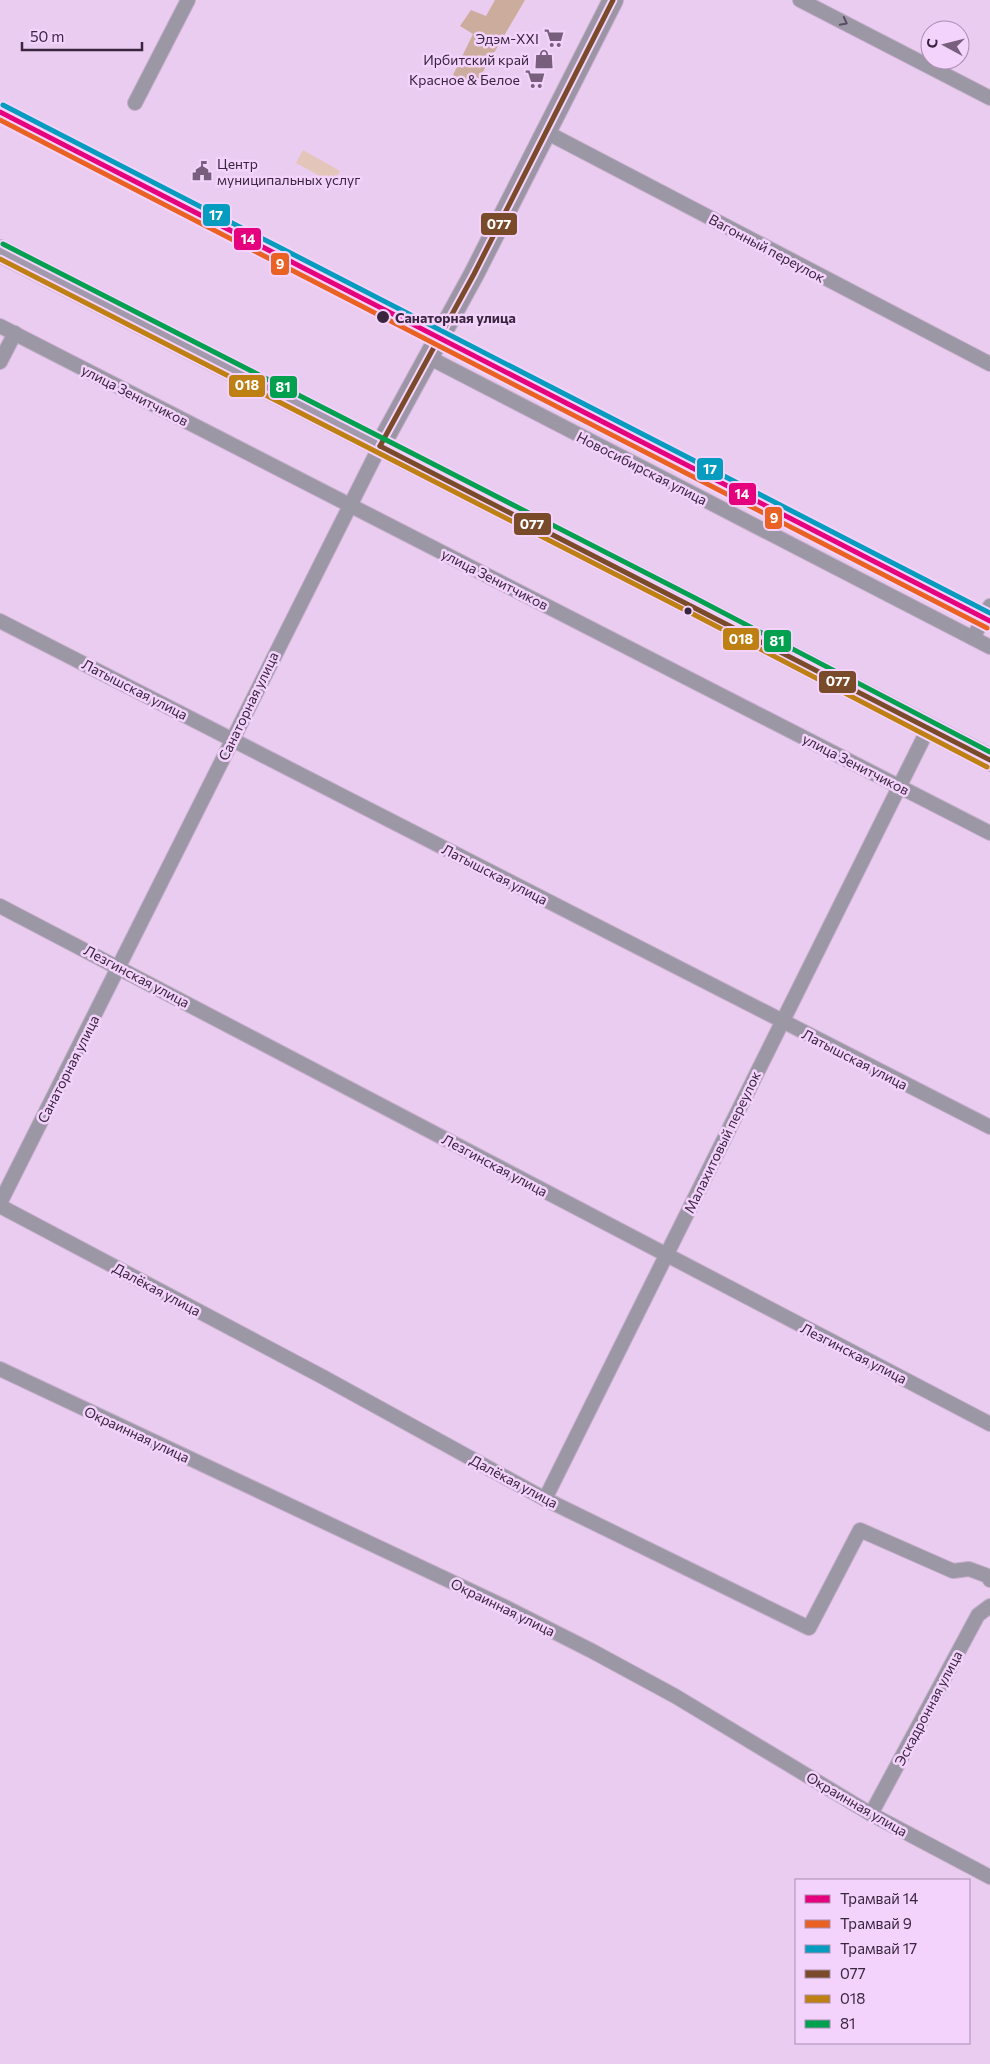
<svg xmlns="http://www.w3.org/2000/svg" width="990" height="2064" font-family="Commissioner,sans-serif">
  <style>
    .green { fill: #e4c5ba }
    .forest { fill: #ccac9c }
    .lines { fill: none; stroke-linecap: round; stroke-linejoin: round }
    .street-casing { stroke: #c4adca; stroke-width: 16 }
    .secondary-casing { stroke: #c4adca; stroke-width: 22 }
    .primary-casing { stroke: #c4adca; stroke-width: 24 }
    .street { stroke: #9b97a5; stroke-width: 14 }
    .secondary { stroke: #9b95a6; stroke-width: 20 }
    .primary { stroke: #a399ad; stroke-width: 21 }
    .bus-1-casing { stroke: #f3d3fb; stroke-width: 9 }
    .bus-2-casing { stroke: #f3d3fb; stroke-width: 9 }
    .bus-3-casing { stroke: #f3d3fb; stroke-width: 9 }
    .bus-1 { stroke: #7a4b2a; stroke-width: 5 }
    .bus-2 { stroke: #be7f13; stroke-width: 5 }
    .bus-3 { stroke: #03a050; stroke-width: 5 }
    .tram-1-casing { stroke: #f3d3fb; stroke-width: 9 }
    .tram-2-casing { stroke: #f3d3fb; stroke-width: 9 }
    .tram-3-casing { stroke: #f3d3fb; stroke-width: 9 }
    .tram-1 { stroke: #e5007d; stroke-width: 5 }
    .tram-2 { stroke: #e96223; stroke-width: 5 }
    .tram-3 { stroke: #069cc0; stroke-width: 5 }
    .oneway { stroke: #5c4d63 }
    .stop-dot { fill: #3a253f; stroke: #f3d3fb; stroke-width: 2 }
    .labels { text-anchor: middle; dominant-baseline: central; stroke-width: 5; stroke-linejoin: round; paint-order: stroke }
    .poi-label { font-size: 14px; fill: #3a253f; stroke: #f3d3fb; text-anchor: end }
    .street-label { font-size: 14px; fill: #3a253f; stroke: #f3d3fb }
    .stop-label { font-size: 14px; font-weight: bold; fill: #3a253f; stroke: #f3d3fb; text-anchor: start }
    .line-badge { stroke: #f3d3fb; stroke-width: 2 }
    .badge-label { font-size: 14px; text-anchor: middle; font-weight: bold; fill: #fff }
  </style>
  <rect width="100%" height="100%" fill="#e9ccf0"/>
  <polygon class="green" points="303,150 340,171 333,183 296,163"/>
  <polygon class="forest" points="495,0 525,0 474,87 453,75 473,34 460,26 471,10 486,16"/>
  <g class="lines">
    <defs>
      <g id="street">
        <polyline points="800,0 990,98"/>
        <polyline points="135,103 188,0"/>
        <polyline points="544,131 990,364"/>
        <polyline points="0,326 990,833"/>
        <polyline points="428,357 990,647"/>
        <polyline points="0,362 15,333"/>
        <polyline points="0,621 990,1127"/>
        <polyline points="973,638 990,606"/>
        <polyline points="0,906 990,1424"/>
        <polyline points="0,1203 380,446"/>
        <polyline points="0,1206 323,1377 545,1499 809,1628 860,1530 953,1571 969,1569 988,1576 990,1580"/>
        <polyline points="0,1369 503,1606 592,1651 675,1696 871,1814 990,1877"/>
        <polyline points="545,1499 928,729"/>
        <polyline points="871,1814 978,1615 990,1606"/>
      </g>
      <polyline id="secondary" points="380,446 474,274 613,0"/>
      <polyline id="primary" points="0,251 692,605 990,760"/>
    </defs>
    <use href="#street" class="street-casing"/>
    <use href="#secondary" class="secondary-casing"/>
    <use href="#primary" class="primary-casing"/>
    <use href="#street" class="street"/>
    <use href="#secondary" class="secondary"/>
    <use href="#primary" class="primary"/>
    <defs>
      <g id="bus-1">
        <polyline points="380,446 990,760"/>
        <polyline points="380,446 474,274 613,0"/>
      </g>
      <polyline id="bus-2" points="0,259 689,612 987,767"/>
      <polyline id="bus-3" points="3,244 695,598 990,752"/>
    </defs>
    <use href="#bus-1" class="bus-1-casing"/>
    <use href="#bus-2" class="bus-2-casing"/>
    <use href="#bus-3" class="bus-3-casing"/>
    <use href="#bus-1" class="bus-1"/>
    <use href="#bus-2" class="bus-2"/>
    <use href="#bus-3" class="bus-3"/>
    <defs>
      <polyline id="tram-1" points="0,112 990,621"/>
      <polyline id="tram-2" points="0,120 987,628"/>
      <polyline id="tram-3" points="3,105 990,613"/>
    </defs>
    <use href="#tram-1" class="tram-1-casing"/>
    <use href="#tram-2" class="tram-2-casing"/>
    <use href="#tram-3" class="tram-3-casing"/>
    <use href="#tram-1" class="tram-1"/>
    <use href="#tram-2" class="tram-2"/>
    <use href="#tram-3" class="tram-3"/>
  </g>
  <defs><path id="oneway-chevron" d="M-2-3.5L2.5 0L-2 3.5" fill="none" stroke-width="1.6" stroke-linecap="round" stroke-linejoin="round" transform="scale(1.25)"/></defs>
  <use class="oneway" href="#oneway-chevron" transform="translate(844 22) rotate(27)"/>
  <defs>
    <symbol id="supermarket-bare" viewBox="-9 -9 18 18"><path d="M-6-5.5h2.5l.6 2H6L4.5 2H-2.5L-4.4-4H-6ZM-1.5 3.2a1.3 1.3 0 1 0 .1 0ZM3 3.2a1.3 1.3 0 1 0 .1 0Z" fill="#775f7d" stroke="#f3d3fb" stroke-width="2.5" paint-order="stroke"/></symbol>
    <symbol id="shop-bare" viewBox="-9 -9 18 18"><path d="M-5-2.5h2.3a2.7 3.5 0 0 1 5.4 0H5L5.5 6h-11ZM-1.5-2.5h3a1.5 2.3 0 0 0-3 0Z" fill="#775f7d" stroke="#f3d3fb" stroke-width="2.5" paint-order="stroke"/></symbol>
    <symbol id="civic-bare" viewBox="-9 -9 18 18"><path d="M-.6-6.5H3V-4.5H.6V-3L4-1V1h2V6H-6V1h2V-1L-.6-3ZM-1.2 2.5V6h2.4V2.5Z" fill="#775f7d" stroke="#f3d3fb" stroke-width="2.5" paint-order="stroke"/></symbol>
  </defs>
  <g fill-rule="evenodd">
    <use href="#supermarket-bare" x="540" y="24" width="28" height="28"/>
    <use href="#shop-bare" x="530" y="45" width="28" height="28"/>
    <use href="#supermarket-bare" x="521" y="65" width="28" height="28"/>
    <use href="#civic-bare" x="188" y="157" width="28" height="28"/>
  </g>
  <g class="stop-dot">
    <circle cx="383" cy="317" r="7"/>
    <circle cx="688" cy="611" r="4.5"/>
  </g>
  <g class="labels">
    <g class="poi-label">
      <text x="539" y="38">Эдэм-XXI</text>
      <text x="529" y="59">Ирбитский край</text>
      <text x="520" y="79">Красное &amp; Белое</text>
      <text x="217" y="163" text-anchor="start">Центр<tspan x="217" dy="16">муниципальных услуг</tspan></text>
    </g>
    <g class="street-label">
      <text transform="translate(767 248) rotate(28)">Вагонный переулок</text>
      <text transform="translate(135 395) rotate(27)">улица Зенитчиков</text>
      <text transform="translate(642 468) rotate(27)">Новосибирская улица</text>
      <text transform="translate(495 579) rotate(27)">улица Зенитчиков</text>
      <text transform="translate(135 689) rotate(27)">Латышская улица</text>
      <text transform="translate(248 706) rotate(-64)">Санаторная улица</text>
      <text transform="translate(856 764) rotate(27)">улица Зенитчиков</text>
      <text transform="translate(495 874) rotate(27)">Латышская улица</text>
      <text transform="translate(137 976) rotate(28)">Лезгинская улица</text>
      <text transform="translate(855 1059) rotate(27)">Латышская улица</text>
      <text transform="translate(68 1069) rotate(-63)">Санаторная улица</text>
      <text transform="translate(722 1142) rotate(-64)">Малахитовый переулок</text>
      <text transform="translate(495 1165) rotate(28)">Лезгинская улица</text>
      <text transform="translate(157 1289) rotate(28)">Далёкая улица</text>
      <text transform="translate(854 1353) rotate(27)">Лезгинская улица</text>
      <text transform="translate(137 1434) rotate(25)">Окраинная улица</text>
      <text transform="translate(514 1481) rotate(28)">Далёкая улица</text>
      <text transform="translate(503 1607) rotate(26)">Окраинная улица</text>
      <text transform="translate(928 1708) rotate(-62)">Эскадронная улица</text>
      <text transform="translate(857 1804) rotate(30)">Окраинная улица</text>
    </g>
    <g class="stop-label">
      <text x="395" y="317">Санаторная улица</text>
    </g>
  </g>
  <g class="line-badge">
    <rect x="202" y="203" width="29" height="24" rx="5" fill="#069cc0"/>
    <rect x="480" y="212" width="38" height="24" rx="5" fill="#7a4b2a"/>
    <rect x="233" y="227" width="29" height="24" rx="5" fill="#e5007d"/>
    <rect x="270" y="252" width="20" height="24" rx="5" fill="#e96223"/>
    <rect x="228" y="374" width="38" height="24" rx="5" fill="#be7f13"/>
    <rect x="269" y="375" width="29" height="24" rx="5" fill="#03a050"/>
    <rect x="696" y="457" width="28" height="24" rx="5" fill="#069cc0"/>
    <rect x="728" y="482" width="29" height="24" rx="5" fill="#e5007d"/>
    <rect x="764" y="506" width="19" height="24" rx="5" fill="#e96223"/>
    <rect x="513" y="512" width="39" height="24" rx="5" fill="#7a4b2a"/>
    <rect x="722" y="627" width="38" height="24" rx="5" fill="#be7f13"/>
    <rect x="763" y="629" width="29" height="24" rx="5" fill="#03a050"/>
    <rect x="818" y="670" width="39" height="24" rx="5" fill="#7a4b2a"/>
  </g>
  <g class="badge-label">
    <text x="216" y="220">17</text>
    <text x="499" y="229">077</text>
    <text x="248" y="244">14</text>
    <text x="280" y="269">9</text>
    <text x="247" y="390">018</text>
    <text x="283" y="392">81</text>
    <text x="710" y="474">17</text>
    <text x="742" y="499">14</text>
    <text x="774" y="523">9</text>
    <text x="532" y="529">077</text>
    <text x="741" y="644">018</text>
    <text x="777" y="646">81</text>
    <text x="838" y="686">077</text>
  </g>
  <rect x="795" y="1879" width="175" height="165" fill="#f3d3fb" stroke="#a98db0"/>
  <rect x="805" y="1895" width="25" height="8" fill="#e5007d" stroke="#a98db0"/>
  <text x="840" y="1904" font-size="15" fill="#3a253f">Трамвай 14</text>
  <rect x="805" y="1920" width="25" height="8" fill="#e96223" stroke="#a98db0"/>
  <text x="840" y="1929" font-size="15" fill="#3a253f">Трамвай 9</text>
  <rect x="805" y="1945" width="25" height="8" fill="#069cc0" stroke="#a98db0"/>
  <text x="840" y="1954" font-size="15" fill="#3a253f">Трамвай 17</text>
  <rect x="805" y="1970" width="25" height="8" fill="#7a4b2a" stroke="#a98db0"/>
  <text x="840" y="1979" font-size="15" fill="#3a253f">077</text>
  <rect x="805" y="1995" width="25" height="8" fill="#be7f13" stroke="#a98db0"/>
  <text x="840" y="2004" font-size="15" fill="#3a253f">018</text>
  <rect x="805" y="2020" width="25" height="8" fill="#03a050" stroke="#a98db0"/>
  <text x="840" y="2029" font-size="15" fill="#3a253f">81</text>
  <g transform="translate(945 45) rotate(277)"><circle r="24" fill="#f3d3fb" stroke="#a98db0"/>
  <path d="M0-4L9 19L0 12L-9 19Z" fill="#775f7d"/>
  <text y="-8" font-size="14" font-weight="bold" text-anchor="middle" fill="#3a253f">С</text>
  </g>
  <path d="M22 42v8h120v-8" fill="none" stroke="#3a253f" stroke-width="2.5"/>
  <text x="30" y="42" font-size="15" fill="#3a253f" stroke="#f3d3fb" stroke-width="4" paint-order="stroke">50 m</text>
</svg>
